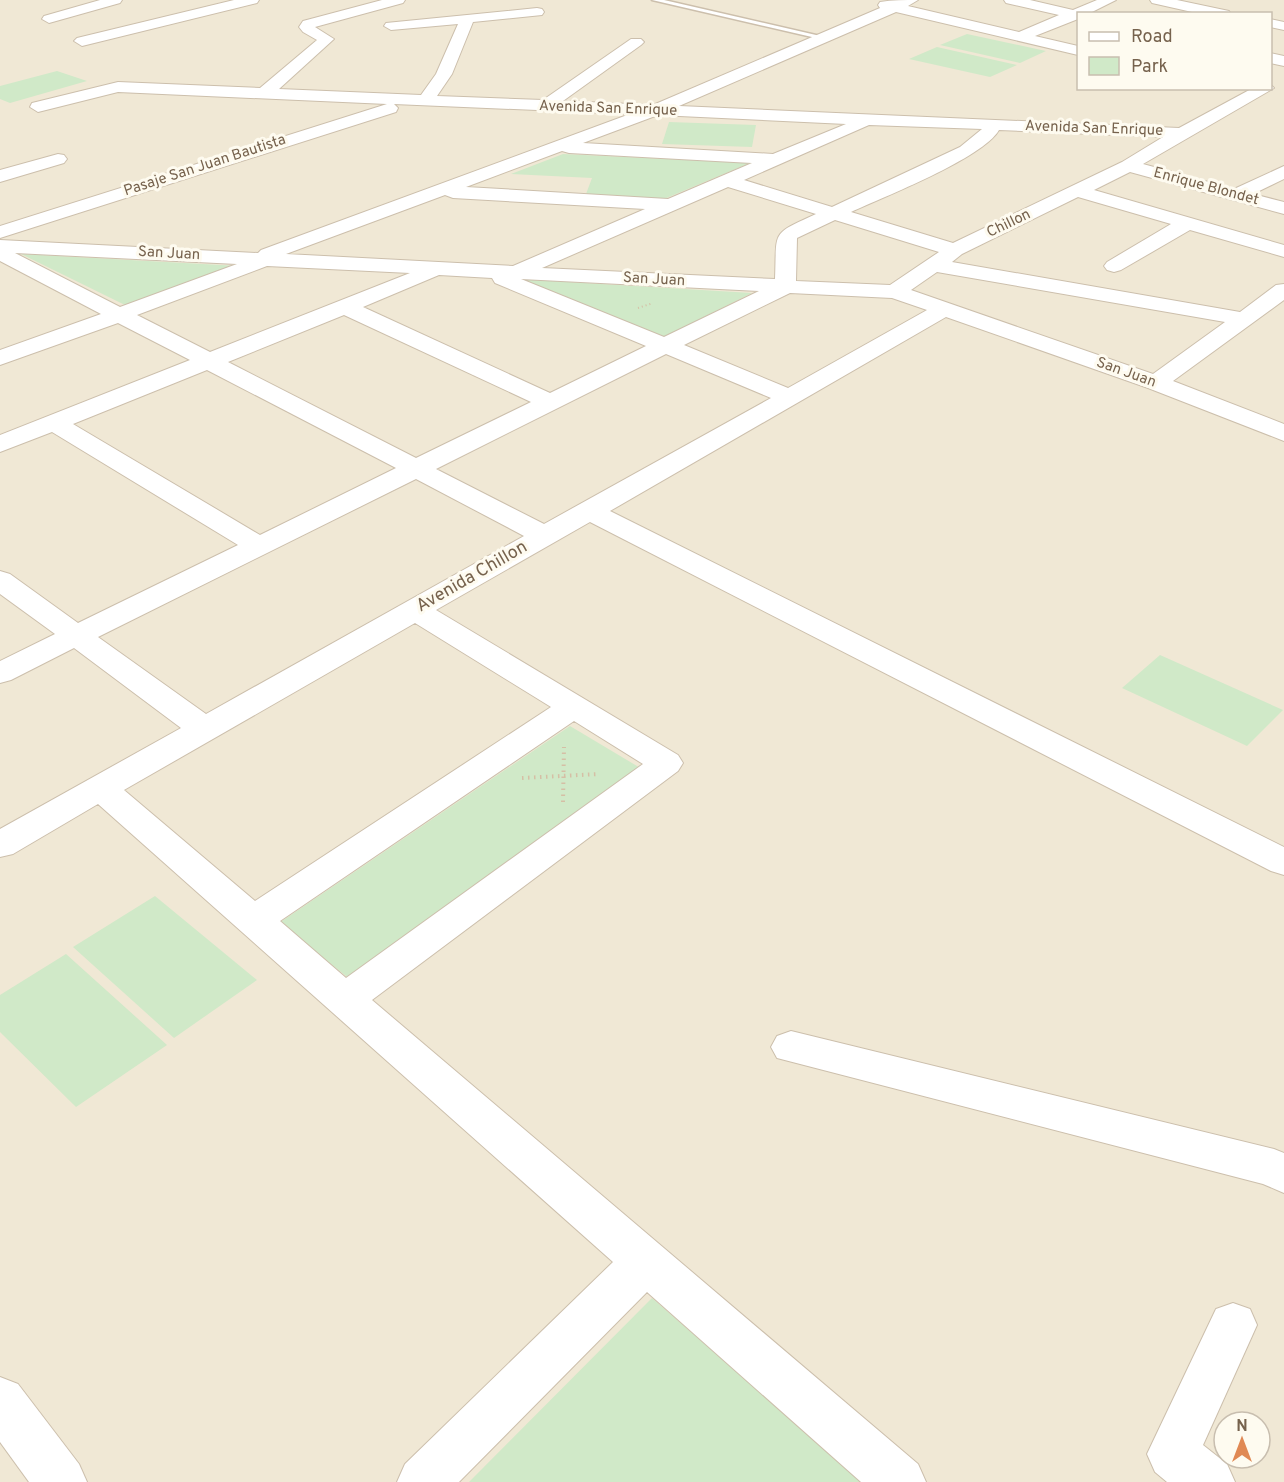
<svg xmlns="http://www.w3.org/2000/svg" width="1284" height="1482" font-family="Overpass,sans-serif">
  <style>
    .residential { fill: #f0e8d5; fill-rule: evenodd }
    .green { fill: #d0e9c8 }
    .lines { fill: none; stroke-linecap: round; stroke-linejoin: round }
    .service-casing { stroke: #ccbfac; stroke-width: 3 }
    .minor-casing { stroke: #ccbfac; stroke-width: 2 }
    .path-far1 { stroke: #d5bfa5; stroke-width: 2; stroke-dasharray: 1 3; stroke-linecap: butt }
    .path { stroke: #d5bfa5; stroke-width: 4; stroke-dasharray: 1.5 4.5; stroke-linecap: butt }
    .service { fill: #fff; fill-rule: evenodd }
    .minor { fill: #fff; fill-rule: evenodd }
    .labels { text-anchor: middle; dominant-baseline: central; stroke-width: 6; stroke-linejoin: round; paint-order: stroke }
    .far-street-label { font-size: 15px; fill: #76624d; stroke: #fefbf0 }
    .street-label { font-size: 18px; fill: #76624d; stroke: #fefbf0 }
  </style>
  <rect width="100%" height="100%" fill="#fcf7e9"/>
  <path class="residential" d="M0,0H1284V1482H0ZM1078,14H1270V88H1078ZM1224,1422H1260V1458H1224Z"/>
  <g class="green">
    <polygon points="967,34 1046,51 1020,63 940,45"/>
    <polygon points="937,47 1017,65 990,77 909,59"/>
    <polygon points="57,71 87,81 10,103 0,99 0,86"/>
    <polygon points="669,122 756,125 752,147 662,144"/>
    <polygon points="563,154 750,163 664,199 586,194 592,178 511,174"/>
    <polygon points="21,254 239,266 127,306"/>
    <polygon points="518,279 752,293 662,338"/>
    <polygon points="1160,655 1283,710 1247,746 1122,688"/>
    <polygon points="570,726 642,769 351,980 279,923"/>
    <polygon points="155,896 257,980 174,1038 73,947"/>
    <polygon points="66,954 167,1045 76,1107 0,1032 0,995"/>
    <polygon points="652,1298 863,1482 469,1482"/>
  </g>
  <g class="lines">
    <defs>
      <polygon id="service" points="652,0 664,0 829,38 825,40"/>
      <g id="minor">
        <polygon points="100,0 122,0 120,3 49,23 42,19 44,16"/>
        <polygon points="234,0 259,0 257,3 82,46 74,41 77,38"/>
        <path d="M382,0H405L403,3L315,27L334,39L279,89L421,95L436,74L458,24L391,30L384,26L386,23L537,8L542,9L544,12L542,15L473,22L452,74L437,96L543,100L631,39H641L644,42L641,45L563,101L653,105L880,8L878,5L880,2C892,0 905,0 918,0L908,6L1019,32L1059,15L1006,3L1004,0H1030L1073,10L1097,0H1116L1088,14H1078V19L1035,36L1078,46V55L896,12L679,106L1179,128L1253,88H1270V84L1274,88L1143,164L1234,189L1284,166V179L1253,194L1284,202V214L1130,172L1094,190L1284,245V257L1190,230L1121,270L1114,272L1107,270L1104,266L1107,262L1171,224L1078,197L962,254L952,262L1240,312L1276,285L1284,284V300L1173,381L1284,424V441L1148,388L946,317L610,511L1284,847V875L1271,871L590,522L436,610L678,755L683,763L678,771L372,1000L918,1464L926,1482H861L647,1292L459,1482H397L405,1464L613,1262L98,804L13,854L0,857V829L181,728L74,648L11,680L0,683V661L55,634L0,594V571L10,574L78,623L238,545L52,432L0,452V435L190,360L118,323L0,365V350L101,314L0,261V240L258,253L261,250L630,114L394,104L398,108L396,112L0,238V226L387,104L118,92L38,112L30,107L32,103L118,82L260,88L317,40L303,32L299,27L303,21ZM658,115L846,124L773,154L583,143ZM869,125L982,129L960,147L832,207L744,180ZM999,130L1163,137L1122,162L953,243L851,212C884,197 983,158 999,130ZM562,151L569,153L752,163L668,199L466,187ZM728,187L816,214C770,235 777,230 775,279L542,268ZM445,195L453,198L645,209L513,266L286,254ZM835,220L939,252L890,285L796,281L797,238ZM15,253L237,264L120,307ZM267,266L410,273L210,352L137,315ZM937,272L1225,322L1153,374L911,290ZM439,275L492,278L495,283L646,346L550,393L363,307ZM521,279L759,291L664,337ZM790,293L892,298L927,310L788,388L684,345ZM344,315L531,402L416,458L228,362ZM666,354L771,398L544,524L436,469ZM207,370L396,468L260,535L73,424ZM416,479L524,536L206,714L98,637ZM415,623L551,707L255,901L124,790ZM574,721L643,764L346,978L280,921Z"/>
        <polygon points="1150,0 1177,0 1229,11 1231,14 1201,14 1152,3"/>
        <polygon points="1270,19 1284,22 1284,30 1270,27"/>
        <polygon points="1270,53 1284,56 1284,66 1270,63"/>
        <polygon points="58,154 64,155 67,159 64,163 0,182 0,170"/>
        <polygon points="791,1031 1274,1149 1284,1153 1284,1193 1263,1184 777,1058 771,1047 777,1036"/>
        <polygon points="1233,1303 1250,1309 1257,1325 1203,1445 1227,1464 1235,1482 1167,1482 1155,1472 1147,1454 1216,1309"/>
        <polygon points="0,1377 18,1384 79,1464 87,1482 29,1482 0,1442"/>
      </g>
    </defs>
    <use href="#service" class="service-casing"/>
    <use href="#minor" class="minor-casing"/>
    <polyline class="path-far1" points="638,308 653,303"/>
    <g class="path">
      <polyline points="522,778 599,774"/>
      <polyline points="563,802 564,747"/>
    </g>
    <use href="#service" class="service"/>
    <use href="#minor" class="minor"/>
  </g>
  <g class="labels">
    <g class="far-street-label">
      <text transform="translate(608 109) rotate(2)">Avenida San Enrique</text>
      <text transform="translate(1094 129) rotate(2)">Avenida San Enrique</text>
      <text transform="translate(205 166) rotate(-18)">Pasaje San Juan Bautista</text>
      <text transform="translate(1206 187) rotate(15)">Enrique Blondet</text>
      <text transform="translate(1009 224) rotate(-26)">Chillon</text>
      <text transform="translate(169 254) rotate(3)">San Juan</text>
      <text transform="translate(654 280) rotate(3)">San Juan</text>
      <text transform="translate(1126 373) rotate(20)">San Juan</text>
    </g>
    <g class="street-label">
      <text transform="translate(472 577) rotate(-30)">Avenida Chillon</text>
    </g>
  </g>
  <rect x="1077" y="12" width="195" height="78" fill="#fefbf0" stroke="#c8beaf" stroke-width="1.5"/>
  <rect x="1089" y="32" width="30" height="9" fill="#ffffff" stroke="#c8beaf" stroke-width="1.5"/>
  <text x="1131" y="42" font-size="18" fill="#76624d">Road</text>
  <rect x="1089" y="57" width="30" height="18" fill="#d0e9c8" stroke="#c8beaf" stroke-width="1.5"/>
  <text x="1131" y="72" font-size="18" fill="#76624d">Park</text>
  <g transform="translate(1242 1440)"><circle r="28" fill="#fefbf0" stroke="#c8beaf" stroke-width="1.5"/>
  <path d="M0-4.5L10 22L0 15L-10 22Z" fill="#e08954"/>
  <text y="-9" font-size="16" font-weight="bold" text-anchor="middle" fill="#76624d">N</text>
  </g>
</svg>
